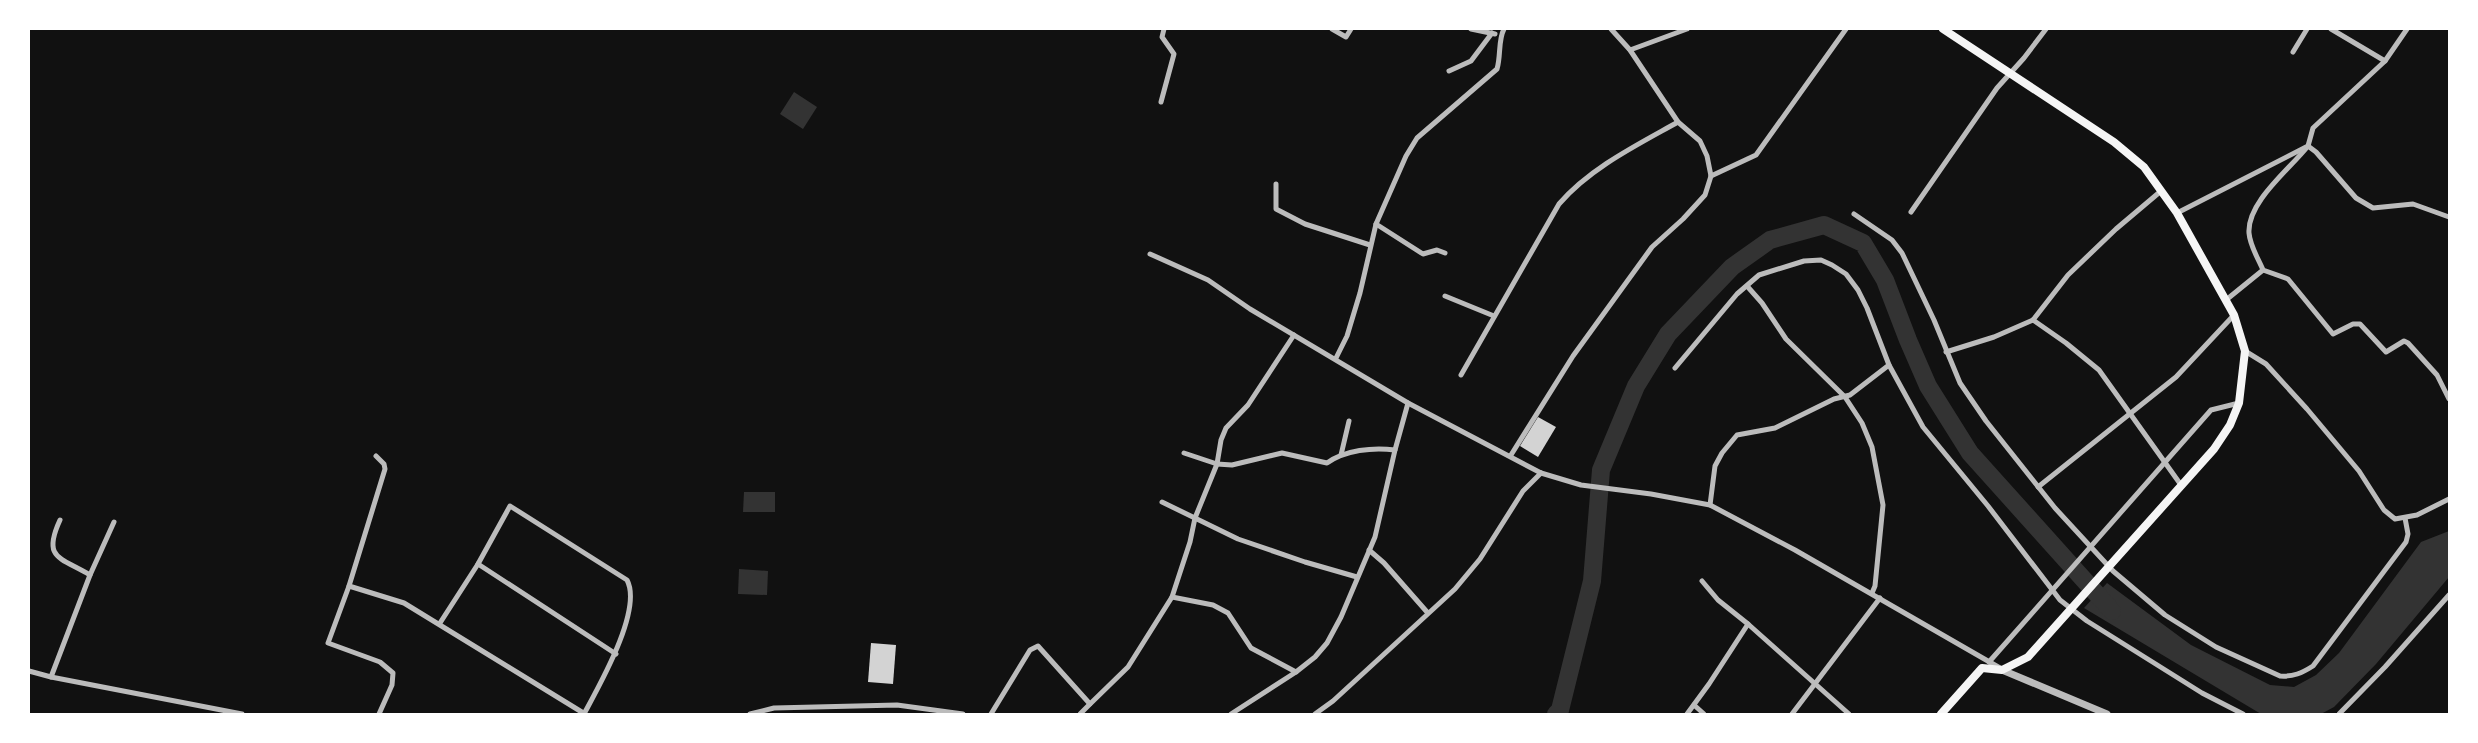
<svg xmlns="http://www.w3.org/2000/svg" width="2478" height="743" font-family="'Nunito Sans',sans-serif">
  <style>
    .water { fill: #333 }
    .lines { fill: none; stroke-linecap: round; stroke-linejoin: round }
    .river { stroke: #333; stroke-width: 18 }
    .building { fill: #d3d3d3 }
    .minor { stroke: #bcbcbc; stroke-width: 5 }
    .tertiary { stroke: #bcbcbc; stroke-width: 7 }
    .secondary { stroke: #f5f5f5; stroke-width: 8 }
  </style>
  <rect width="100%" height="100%" fill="#111"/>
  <g class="water">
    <polygon points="794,92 817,107 803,129 780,114"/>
    <polygon points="744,492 775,492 775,512 743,512"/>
    <polygon points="2449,531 2449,577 2376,664 2334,707 2321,714 2261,714 2084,608 2107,583 2191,645 2270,685 2294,687 2316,675 2339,653 2421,542"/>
    <polygon points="739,569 768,571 767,595 738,594"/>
  </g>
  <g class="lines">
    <polyline class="river" points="1556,714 1560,710 1592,581 1601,470 1636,386 1668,334 1732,267 1770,240 1824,225 1863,243 1885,280 1908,340 1928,386 1970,453 2112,611"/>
  </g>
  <g class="building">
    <polygon points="1538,417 1556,427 1538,457 1520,446"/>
    <polygon points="871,643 896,645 893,684 868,682"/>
  </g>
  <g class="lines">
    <g class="minor">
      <polyline points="1332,29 1346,37 1351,29"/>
      <polyline points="1471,29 1495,34"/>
      <polyline points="2331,29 2385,61"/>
      <polyline points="1630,50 1687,29"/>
      <polyline points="2293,52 2307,29"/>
      <polyline points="1449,71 1471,61 1492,33"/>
      <polyline points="1161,102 1174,54 1162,37 1164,29"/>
      <polyline points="1711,176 1756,155 1846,29"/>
      <polyline points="1276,184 1276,209 1305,224 1370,245"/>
      <polyline points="1911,212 1997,88 2024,58 2046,29"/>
      <polyline points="2177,213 2308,146 2313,128 2385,61 2407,29"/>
      <path d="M1854,214L1892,240L1902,253L1934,320L1960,383L1986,421L2055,508L2113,571L2165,615L2216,647L2280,676C2293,677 2302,673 2313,666L2406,542L2408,534L2405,518"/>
      <path d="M2449,217L2413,204L2373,208L2356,198L2316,152L2308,146C2290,169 2247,202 2249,233C2250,246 2258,258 2263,270L2288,279L2333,334L2353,324H2360L2386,352L2404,341L2408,343L2437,375L2449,399"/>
      <polyline points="1376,224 1423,254 1437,250 1445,253"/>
      <polyline points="1150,254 1208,280 1250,309 1408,403 1541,473 1581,485 1651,494 1710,505 1795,550 2000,668"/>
      <polyline points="1747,286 1762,303 1786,339 1845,397 1862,423 1872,447 1883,505 1875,586 1872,593"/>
      <polyline points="1445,296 1494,316"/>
      <polyline points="2226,300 2263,270"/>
      <polyline points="2033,320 2066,343 2099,370 2181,485"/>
      <polyline points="2245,351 2266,364 2307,409 2359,471 2384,510 2395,519 2417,515 2449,499"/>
      <polyline points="1946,352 1994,337 2033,320 2068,275 2116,229 2161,191"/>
      <path d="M1336,358L1347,336L1360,293L1376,224L1406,156L1417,138L1497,69C1501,56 1498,40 1504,29"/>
      <polyline points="1675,368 1737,294 1759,275 1804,261 1821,260 1832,265 1846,274 1858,290 1867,308 1889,365 1923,427 1988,506 2060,600 2087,621 2202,693 2243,714"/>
      <path d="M1461,375L1559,204C1590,168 1637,145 1678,122"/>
      <path d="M1184,453L1217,464L1232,465L1282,453L1327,463C1345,450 1373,447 1395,450"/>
      <polyline points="1341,455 1349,421"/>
      <polyline points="1511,455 1573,356 1652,247 1683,219 1705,195 1711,176 1707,156 1700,141 1678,122 1630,50 1611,29"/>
      <polyline points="376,456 384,464 385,469 349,586 328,643 380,662 393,673 392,685 379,714"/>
      <polyline points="2038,487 2176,377 2234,315"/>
      <polyline points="1162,502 1238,539 1305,562 1357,577"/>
      <polyline points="1710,505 1715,466 1722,453 1737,435 1775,428 1834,399 1850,395 1889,365"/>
      <path d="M60,520C42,559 60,557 90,575"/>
      <polyline points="1369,550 1384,563 1427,612"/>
      <polyline points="478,564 616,654"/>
      <polyline points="1702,581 1718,600 1748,624 1849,714"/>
      <polyline points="349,586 404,603 585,714"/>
      <polyline points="1172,597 1213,605 1228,613 1251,648 1296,672"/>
      <path d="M440,623L478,564L510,506L627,580C643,610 599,686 584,714"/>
      <polyline points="1989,662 2211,410 2239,403"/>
      <polyline points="29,671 51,677 242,714"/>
      <polyline points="51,677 90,575 114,522"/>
      <polyline points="1694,705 1704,714"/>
      <polyline points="750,714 774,708 897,705 963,714"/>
      <polyline points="991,714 1030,650 1038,646 1090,704 1128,667 1172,597 1190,542 1195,518 1217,464 1221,440 1226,428 1248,405 1294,335"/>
      <polyline points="1080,714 1090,704"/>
      <polyline points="1231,714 1296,672 1315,657 1327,643 1341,617 1375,537 1395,450 1408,403"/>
      <polyline points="1315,714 1333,701 1455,589 1480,559 1523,491 1541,473"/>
      <polyline points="1687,714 1709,684 1748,624"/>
      <polyline points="1792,714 1880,598"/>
      <polyline points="2339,714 2385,667 2449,595"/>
    </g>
    <polyline class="tertiary" points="2002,670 2107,714"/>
    <polyline class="secondary" points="1941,714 1982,668 2002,670 2028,657 2214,449 2230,425 2239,403 2245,351 2234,315 2177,213 2144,167 2114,142 1943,29"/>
  </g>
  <rect width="2478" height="743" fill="none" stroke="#ffffff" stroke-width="60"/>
</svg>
